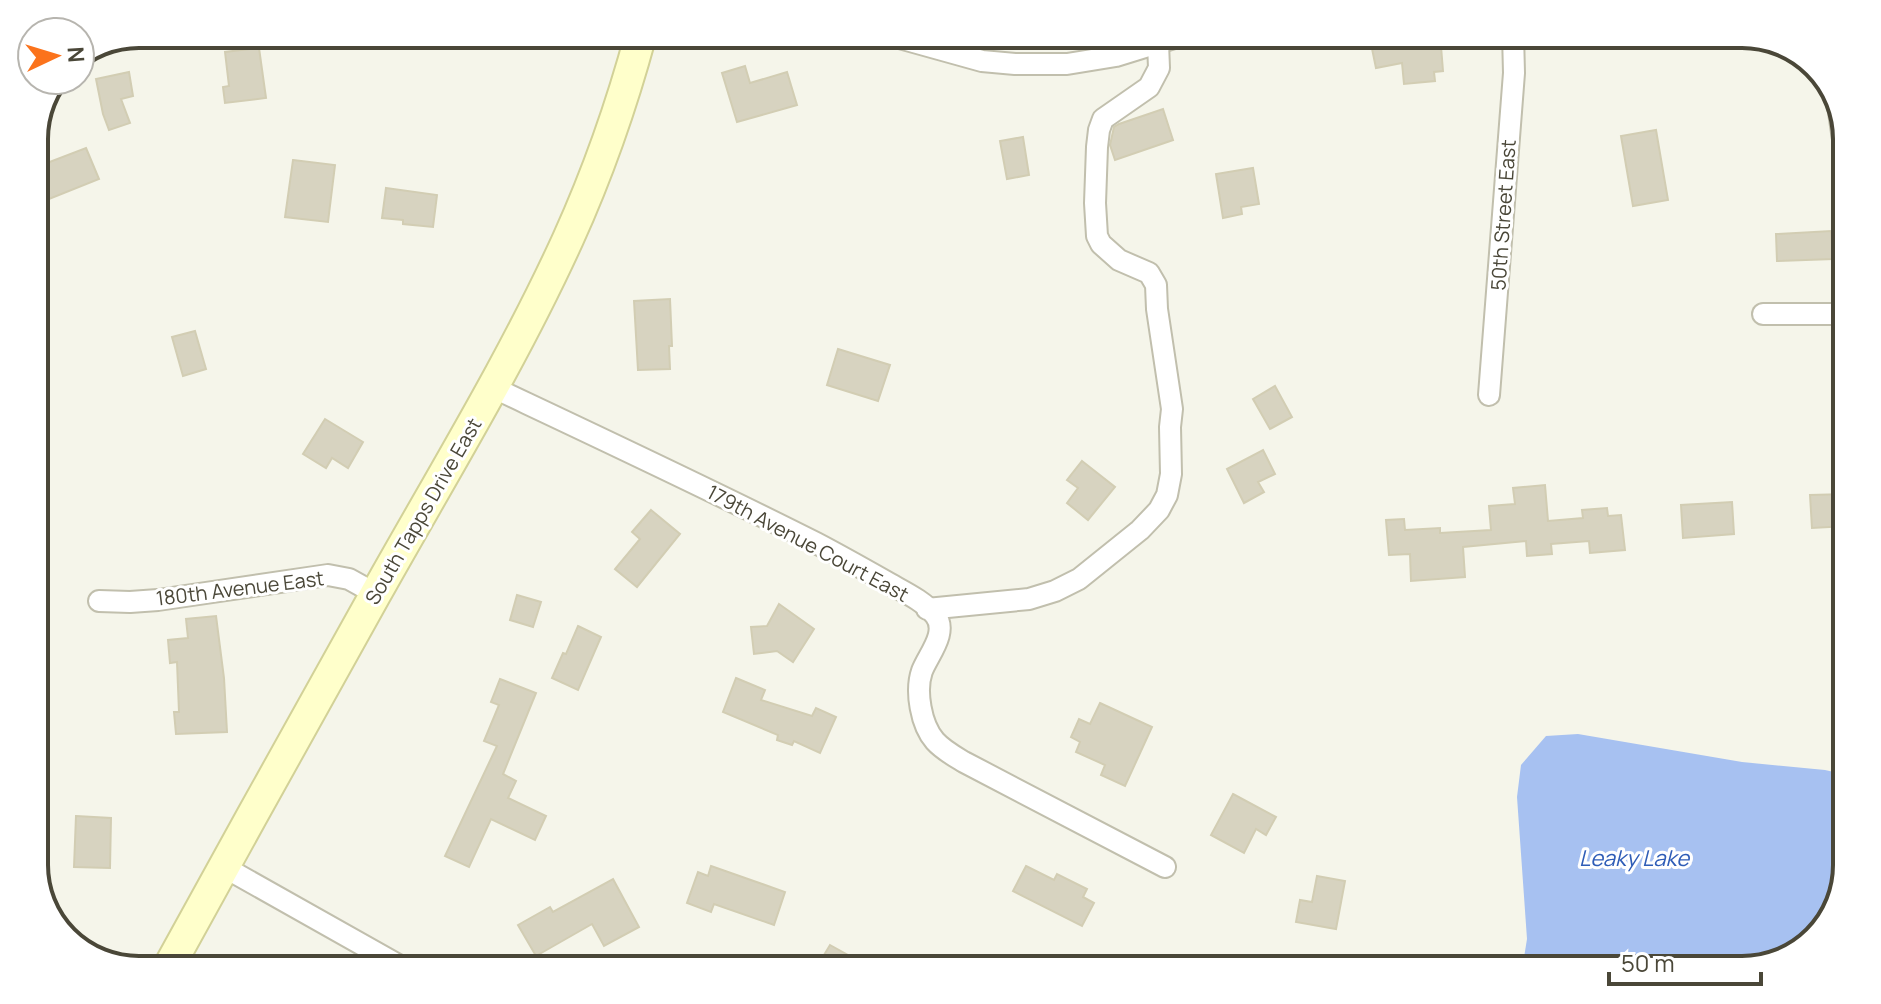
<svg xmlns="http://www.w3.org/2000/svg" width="1881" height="1004" font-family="Manrope,sans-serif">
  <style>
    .water { fill: #a7c1f1 }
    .building { fill: #d7d3c0; stroke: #d2cdb3; stroke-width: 2 }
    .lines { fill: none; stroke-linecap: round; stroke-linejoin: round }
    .street-casing { stroke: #c1bfad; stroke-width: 24 }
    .secondary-casing { stroke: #d2d197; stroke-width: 34 }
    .street { stroke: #fff; stroke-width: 20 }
    .secondary { stroke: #ffffcb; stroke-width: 30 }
    .labels { text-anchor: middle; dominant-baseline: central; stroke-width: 6; stroke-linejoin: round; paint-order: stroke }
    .street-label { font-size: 20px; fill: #4a4738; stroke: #fff }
    .water-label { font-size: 22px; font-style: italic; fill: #2f5db7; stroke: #fff }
    .rim { fill: none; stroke: #4a4738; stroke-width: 4 }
  </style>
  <rect width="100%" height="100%" fill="#f5f5ea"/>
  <polygon class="water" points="1578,734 1742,762 1825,770 1847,775 1847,865 1836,912 1795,956 1743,970 1522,970 1527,939 1517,797 1521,765 1546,736"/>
  <g class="building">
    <polygon points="1369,34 1440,34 1443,71 1434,72 1435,81 1404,84 1402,63 1376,68"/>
    <polygon points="259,48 266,98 225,103 223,87 229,86 225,52"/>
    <polygon points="745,66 750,83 787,72 797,105 737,122 722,73"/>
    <polygon points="129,72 133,96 121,99 130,123 109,130 103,114 96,79"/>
    <polygon points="1163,109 1173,140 1115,160 1110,145 1114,127 1119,124"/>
    <polygon points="1656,130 1668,200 1633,206 1621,136"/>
    <polygon points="1023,137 1029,175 1007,179 1000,141"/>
    <polygon points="86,148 99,179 34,205 34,168"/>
    <polygon points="293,160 335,165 328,222 285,217"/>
    <polygon points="1253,168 1259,204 1241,207 1242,214 1223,218 1216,174"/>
    <polygon points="386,188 437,195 433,227 403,224 403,220 382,218"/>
    <polygon points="1831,231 1833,259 1777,261 1776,234"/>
    <polygon points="670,299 672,346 669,346 670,369 638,370 634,301"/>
    <polygon points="195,331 206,369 183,376 172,337"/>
    <polygon points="838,349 890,365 878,401 827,385"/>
    <polygon points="1275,386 1292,417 1270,429 1253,399"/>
    <polygon points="325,419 363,442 348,468 332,458 326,468 303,454"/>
    <polygon points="1263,450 1275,474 1258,482 1264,492 1244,503 1227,469"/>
    <polygon points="1082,461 1115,487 1088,520 1067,503 1078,488 1067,480"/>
    <polygon points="1545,485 1548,521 1583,518 1582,510 1607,508 1608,516 1621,515 1625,550 1590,553 1589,541 1551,544 1552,554 1527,556 1526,541 1463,547 1465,577 1411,581 1410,554 1389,555 1386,520 1404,519 1405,530 1440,528 1440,533 1491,530 1489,506 1515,504 1513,488"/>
    <polygon points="1847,494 1847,526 1812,528 1810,495"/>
    <polygon points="1732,502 1734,534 1683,538 1681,505"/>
    <polygon points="651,510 680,534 637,587 615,569 640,539 632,532"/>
    <polygon points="517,595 541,602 533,627 510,620"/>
    <polygon points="779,604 814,629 793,662 777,651 754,654 751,627 767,626"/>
    <polygon points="216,616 224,678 227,732 176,734 174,712 179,712 177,662 170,663 168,640 188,638 186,619"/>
    <polygon points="578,626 601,637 578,690 552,678 563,653 566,654"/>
    <polygon points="736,678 765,690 761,700 812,716 816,708 836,717 820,753 794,741 792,745 777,740 778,735 723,712"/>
    <polygon points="500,679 536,693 503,774 516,781 508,798 546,816 535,840 491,819 469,867 445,856 497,746 484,741 499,705 491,702"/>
    <polygon points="1100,703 1152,727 1125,786 1101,775 1105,765 1076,752 1080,742 1071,737 1079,719 1090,724"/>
    <polygon points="1233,794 1276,817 1266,835 1256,829 1244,853 1211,835"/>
    <polygon points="76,816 111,818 110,868 74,867"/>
    <polygon points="711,866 785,892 774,925 714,904 711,912 687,903 698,872 708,876"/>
    <polygon points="1026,866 1054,880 1057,874 1087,889 1083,897 1094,903 1082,926 1013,891"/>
    <polygon points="1317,876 1345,881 1336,929 1296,922 1300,900 1312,902"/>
    <polygon points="613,879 639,927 604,946 592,924 536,956 518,925 550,907 553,912"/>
    <polygon points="830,945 875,970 815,970"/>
  </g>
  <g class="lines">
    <defs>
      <g id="street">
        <polyline points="885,34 982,61 1015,64 1067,64 1116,56 1187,34"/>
        <polyline points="1838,105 1847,167"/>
        <polyline points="1763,314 1847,314"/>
        <path d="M492,387C600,438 709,489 816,543C839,555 862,568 885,581C902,591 923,600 935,615C949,632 928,655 922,671C915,691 921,725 935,741C943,750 954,756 964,762L1165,867"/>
        <polyline points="1489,395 1514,73 1513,34"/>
        <polyline points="99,601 130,602 158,600 328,575 349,579 376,594"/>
        <polyline points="927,609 1029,599 1055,591 1079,579 1140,530 1159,510 1167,495 1171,474 1170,427 1172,409 1157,309 1156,285 1149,273 1119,260 1101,244 1097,236 1095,203 1097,147 1099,130 1103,119 1149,87 1159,68 1158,43"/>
        <polyline points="224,867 407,970"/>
      </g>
      <path id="secondary" d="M167,970C236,845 305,719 375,595C441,477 512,362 568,239C598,173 622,104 641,34"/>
    </defs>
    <use href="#street" class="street-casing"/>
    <use href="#secondary" class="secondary-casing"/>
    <use href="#street" class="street"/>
    <use href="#secondary" class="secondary"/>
  </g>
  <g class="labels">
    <g class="street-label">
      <text transform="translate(1503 215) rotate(-86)">50th Street East</text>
      <text transform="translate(423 511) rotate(-60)">South Tapps Drive East</text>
      <text transform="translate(808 543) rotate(28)">179th Avenue Court East</text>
      <text transform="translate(240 588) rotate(-7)">180th Avenue East</text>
    </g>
    <g class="water-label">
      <text x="1634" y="858">Leaky Lake</text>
    </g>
  </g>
  <path d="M0 0H1881V1004H0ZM139 48H1742A91 91 0 0 1 1833 139V865A91 91 0 0 1 1742 956H139A91 91 0 0 1 48 865V139A91 91 0 0 1 139 48Z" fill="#fff" fill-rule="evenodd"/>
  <path class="rim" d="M139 48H1742A91 91 0 0 1 1833 139V865A91 91 0 0 1 1742 956H139A91 91 0 0 1 48 865V139A91 91 0 0 1 139 48Z"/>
  <g transform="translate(56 56) rotate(86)"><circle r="38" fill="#ffffff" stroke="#b7b5af" stroke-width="2"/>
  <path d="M0-6L14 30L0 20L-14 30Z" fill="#fb731c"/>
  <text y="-12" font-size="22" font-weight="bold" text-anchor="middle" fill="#4a4738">N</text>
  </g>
  <path d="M1609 972v12h152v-12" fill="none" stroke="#4a4738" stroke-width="4"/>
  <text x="1621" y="972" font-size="24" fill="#4a4738" stroke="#ffffff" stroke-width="6" paint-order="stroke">50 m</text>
</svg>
